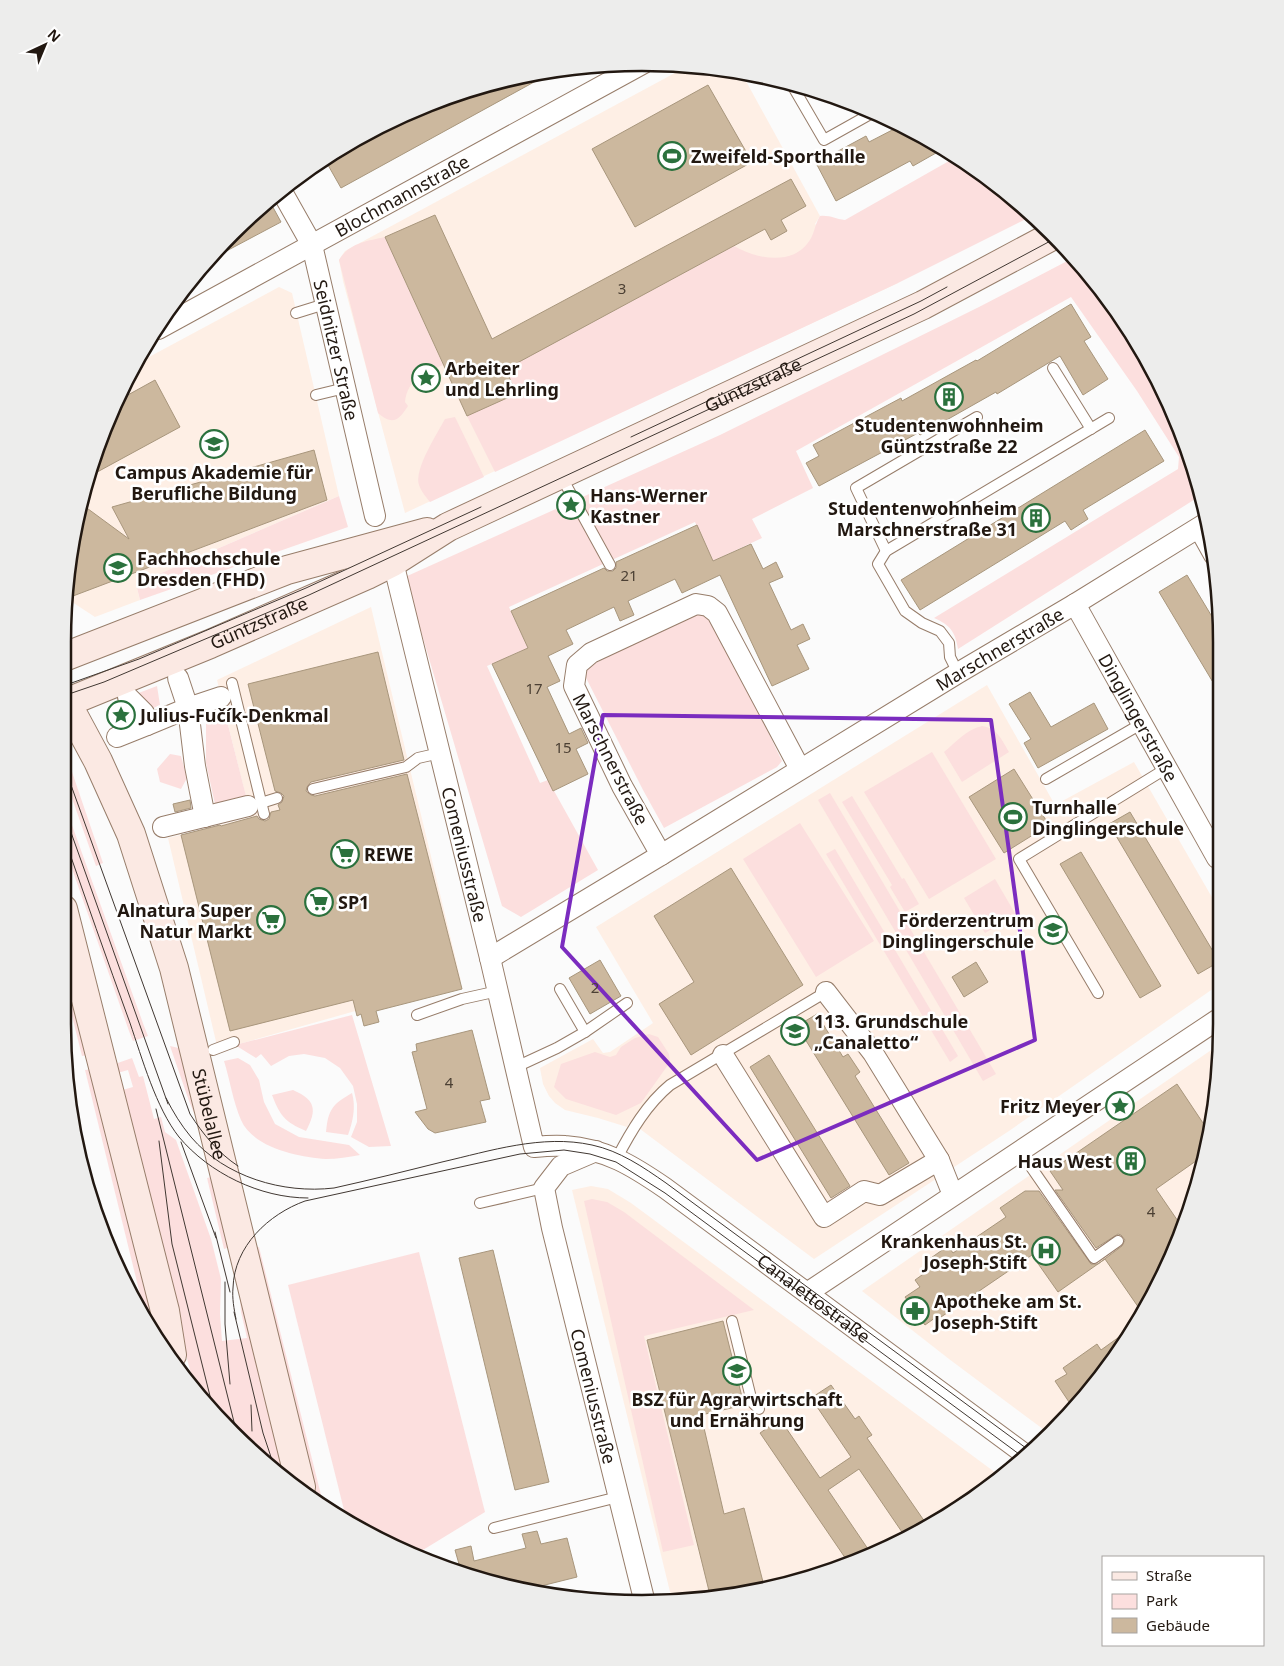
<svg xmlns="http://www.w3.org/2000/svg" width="1284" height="1666" font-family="'Noto Sans',sans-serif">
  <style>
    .built { fill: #feefe5 }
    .green { fill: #fcdfde }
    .building { fill: #ccb89e; stroke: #a8967c }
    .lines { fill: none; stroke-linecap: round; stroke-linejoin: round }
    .lane-casing { stroke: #977d6a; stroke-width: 12 }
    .street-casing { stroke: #977d6a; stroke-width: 22 }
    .secondary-casing { stroke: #977d6a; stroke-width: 30 }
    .lane { stroke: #fff; stroke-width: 10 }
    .street { stroke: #fff; stroke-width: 20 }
    .secondary { stroke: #fbe9e3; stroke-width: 28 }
    .tram { stroke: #413832; stroke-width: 1 }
    .marked { fill: none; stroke: #7b2cbf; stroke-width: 4; stroke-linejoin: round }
    .labels { text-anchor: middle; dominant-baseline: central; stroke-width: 5; stroke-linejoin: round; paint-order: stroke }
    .number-label { font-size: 15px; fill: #4c4034 }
    .poi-label { font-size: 18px; font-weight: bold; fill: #221811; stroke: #fff; text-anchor: start }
    .street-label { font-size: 18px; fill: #221811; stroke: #fff }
    .rim { fill: none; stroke: #221811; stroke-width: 2.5 }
  </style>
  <rect width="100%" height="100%" fill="#fbfbfb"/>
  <g class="built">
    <polygon points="686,67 741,72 820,216 815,224 898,283 405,513 343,281 339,260 345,251"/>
    <polygon points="279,287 292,293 339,496 136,584 140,600 95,617 69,600 66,593 82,492 122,385 136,364"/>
    <polygon points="371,607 461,981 218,1050 168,838 251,817 217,680"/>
    <polygon points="987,685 1055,805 1134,762 1217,906 1217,986 1009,1131 814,1259 636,1126 629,1123 627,1127 598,1118 565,1110 555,1103 549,1096 543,1084 540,1068 593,1039 603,1053 610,1052 653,1023 596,927"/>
    <polygon points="1217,1046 1216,1100 1191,1211 1124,1346 1051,1435 949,1359 862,1291"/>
    <polygon points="591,1186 608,1189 631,1203 1000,1476 964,1506 898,1544 792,1584 672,1600 572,1190"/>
  </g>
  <g class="green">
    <path d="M949,161L967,162L1032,216L898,283L495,472L467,416L516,394L506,369L734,246C755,258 789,266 807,244C815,235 814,225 820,216C830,215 835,219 845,220Z"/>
    <path d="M385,237L443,365L434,369L425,380L419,376C411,383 406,391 405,402L408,406C399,420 393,426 378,413L339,260C349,243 367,241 385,237Z"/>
    <path d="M1073,258L1124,320L1191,455L1200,496L958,649C955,631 950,625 934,618L1178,469L1179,457L1137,391L1071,297L796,451L813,488L752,519L762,538L713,561L695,522L509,607L528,648L487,666L540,783L548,780L598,870L521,917L502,906L405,577L720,435L979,307Z"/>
    <path d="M455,417L484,477L430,502C426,497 421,491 419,485C414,469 437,434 445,419Z"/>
    <polygon points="339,496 348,527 140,600 136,584"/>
    <polygon points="698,611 711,615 782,761 777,767 664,828 643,790 582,670"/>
    <polygon points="157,686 160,705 149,710 136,694"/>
    <polygon points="206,717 226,717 246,796 215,804 206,763"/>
    <path d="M982,726C997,728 1002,740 1009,752L962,782L944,752C956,742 966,730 982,726Z"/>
    <polygon points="932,752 996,859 929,899 864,792"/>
    <polygon points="170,754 181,756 187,778 181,789 160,782 157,769"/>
    <polygon points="71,769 103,863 96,866 63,773"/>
    <polygon points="830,793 996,1074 983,1081 818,800"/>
    <polygon points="852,796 902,879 904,878 919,904 905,912 890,887 892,885 842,802"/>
    <polygon points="63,800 144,1026 148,1036 133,1041 129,1031 63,843"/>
    <polygon points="800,823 874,941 816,977 743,859"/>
    <polygon points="835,849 958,1056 950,1062 826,854"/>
    <polygon points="995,879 1016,915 985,933 964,898"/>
    <polygon points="63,955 88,1055 82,1056 63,980"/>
    <polygon points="352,1015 391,1146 369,1147 351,1137 357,1122 357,1104 353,1086 340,1068 325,1058 304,1054 289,1056 271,1066 261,1054 256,1058 235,1045"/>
    <polygon points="649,1034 658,1037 669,1054 670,1062 641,1103 616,1115 566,1099 554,1087 561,1064 595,1052 610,1057 616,1055 621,1047 635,1038"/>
    <polygon points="170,1046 183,1049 199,1112 194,1113 189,1101"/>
    <polygon points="132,1058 139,1077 143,1076 154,1119 161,1117 165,1132 176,1140 211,1239 221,1279 220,1314 222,1341 247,1338 241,1312 239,1285 286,1465 280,1470 232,1434 193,1382 119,1091 133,1087 128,1070 114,1074 112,1065"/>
    <path d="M238,1058L250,1065L259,1080L264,1102L275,1124L299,1137L349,1145L360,1155C349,1157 337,1159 326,1159C299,1157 253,1148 241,1120C233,1102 230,1080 224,1061Z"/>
    <polygon points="92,1069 157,1335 147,1323 85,1070"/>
    <path d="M293,1090C316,1100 317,1110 306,1131C285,1122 280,1116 272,1095Z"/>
    <path d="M352,1093C356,1107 353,1121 348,1135L326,1132C328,1109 333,1104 352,1093Z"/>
    <polygon points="216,1176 233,1246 224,1249 207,1178"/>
    <polygon points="592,1199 607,1202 624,1212 754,1310 644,1336 694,1545 663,1552 584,1201"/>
    <polygon points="259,1247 323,1503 316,1498 255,1248"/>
    <polygon points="419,1252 485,1512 418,1553 353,1526 347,1522 288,1285"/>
  </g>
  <g class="building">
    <polygon points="544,72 545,76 341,188 324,158 420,107 529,74"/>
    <polygon points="708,85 752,162 635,227 592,149"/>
    <polygon points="900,126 943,149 913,166 910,161 836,201 816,163 866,136 869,142"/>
    <polygon points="791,179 806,206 781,220 787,231 771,240 765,229 506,369 516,394 467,416 385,237 435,215 492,339"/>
    <polygon points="269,200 281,222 217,256 215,254 260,206"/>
    <polygon points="1071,304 1091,337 1084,341 1108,379 1083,395 1060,356 997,394 996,392 920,435 918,433 819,486 806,463 819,456 813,445 901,398 902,401 976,360 977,361"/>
    <polygon points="155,380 180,427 88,477 117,401"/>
    <polygon points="1145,430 1164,461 1083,510 1088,519 1071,530 1065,521 920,610 901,580"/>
    <polygon points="314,450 327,500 73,596 67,585 80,503 129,539 112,507"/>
    <polygon points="697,525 713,561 751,544 763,569 776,562 783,577 769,583 791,630 803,624 810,639 797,645 809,669 772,686 720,575 682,593 675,579 628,601 634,615 620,621 614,607 566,630 573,644 548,656 560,681 547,687 569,734 581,728 588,743 576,749 588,774 553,791 492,664 528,648 511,611 604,568 607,571 613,571 616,568 616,562"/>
    <polygon points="1187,575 1217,625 1217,689 1159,592"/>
    <polygon points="378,652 404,760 311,782 307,787 306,791 311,795 315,796 407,774 462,989 376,1011 379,1022 364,1026 361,1014 357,1016 353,1000 230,1031 181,835 220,825 221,826 257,816 259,819 265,821 269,819 271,812 280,810 278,805 282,802 284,796 281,793 275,791 248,684"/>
    <polygon points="1030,692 1051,727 1094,703 1108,729 1038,768 1024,743 1031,739 1009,704"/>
    <polygon points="1014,769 1049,825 1004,853 969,797"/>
    <polygon points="190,800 191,808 175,812 173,804"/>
    <polygon points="1130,812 1217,958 1217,963 1198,974 1109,824"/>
    <polygon points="1081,852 1161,986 1140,998 1060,864"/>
    <polygon points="731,868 803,985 691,1055 659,1004 694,982 654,916"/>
    <polygon points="600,960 621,996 590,1014 569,978"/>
    <polygon points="976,962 988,982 964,997 952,977"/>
    <polygon points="817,1014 843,1057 848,1054 860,1072 855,1076 909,1163 889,1175 797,1026"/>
    <polygon points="472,1030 490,1099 480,1101 486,1122 435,1133 428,1129 415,1112 427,1109 412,1052 417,1051 416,1044"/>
    <polygon points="769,1055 850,1186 831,1198 750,1067"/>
    <polygon points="1177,1084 1209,1132 1203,1156 1156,1189 1182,1227 1141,1311 1105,1259 1058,1292 1032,1255 941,1317 939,1315 925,1325 905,1297 920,1287 915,1280 933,1267 928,1260 948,1246 953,1253 1006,1217 1000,1208 1025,1191 1039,1191 1091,1264 1098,1264 1122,1246 1125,1240 1121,1235 1118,1234 1096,1248 1055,1190 1063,1190 1050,1171"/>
    <polygon points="493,1250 549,1482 515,1490 459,1258"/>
    <polygon points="723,1321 744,1405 701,1415 724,1514 744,1508 763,1582 710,1595 647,1340"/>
    <polygon points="1133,1327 1124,1346 1073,1408 1055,1381 1067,1374 1063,1368 1097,1344 1101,1350"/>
    <polygon points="831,1385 855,1419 859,1416 865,1425 872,1435 867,1438 925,1522 904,1535 859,1469 828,1490 868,1549 848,1562 760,1433 780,1419 820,1478 851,1457 811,1398"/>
    <polygon points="537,1531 541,1544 567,1538 577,1577 529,1589 492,1584 450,1566 459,1564 455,1550 471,1546 474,1561 526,1548 522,1534"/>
  </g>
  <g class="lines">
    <defs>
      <g id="lane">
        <polyline points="792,85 824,140 874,112"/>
        <polyline points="296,313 325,304"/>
        <polyline points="1053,368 1091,429"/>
        <polyline points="316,395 345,388"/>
        <polyline points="561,476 610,565"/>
        <polyline points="886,551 856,488 977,417"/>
        <polyline points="958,673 950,657 949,643 940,631 922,623 905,611 878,564 886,551 1109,418"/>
        <polyline points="232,683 264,814"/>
        <polyline points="1046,779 1141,724"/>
        <polyline points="313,789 406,767 418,758 440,753"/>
        <polyline points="261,803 277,798"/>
        <polyline points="560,989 585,1032"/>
        <polyline points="1098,993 1019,859 1167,768"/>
        <polyline points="417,1015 462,999 498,991"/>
        <polyline points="213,1050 234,1042"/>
        <polyline points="516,1067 557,1048 585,1032 627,1003"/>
        <polyline points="1020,1151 1094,1258 1118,1241"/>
        <path d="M617,1158C631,1131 647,1104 670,1085L826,992"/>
        <polyline points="480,1203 544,1188"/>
        <polyline points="732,1321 752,1402 759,1409"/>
        <polyline points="494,1528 618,1497"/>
      </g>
      <g id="street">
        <path id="s1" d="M281,190L312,245L375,516"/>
        <path id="s2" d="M158,329L644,63"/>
        <polyline points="1199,528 1214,555"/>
        <path id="s3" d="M393,562L490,958L534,1147C544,1146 555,1145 565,1146C606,1149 633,1166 665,1188L1026,1455"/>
        <path id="s4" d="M1075,604L1217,858"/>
        <polyline points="178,678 188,708 221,697"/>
        <polyline points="147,725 188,708 195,766 205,817"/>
        <polyline points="117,737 147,725 144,713 128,697"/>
        <polyline points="163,827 248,806"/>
        <polyline points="661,855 622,786 574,686 577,665 591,653 696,604 708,606 717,613 800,769"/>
        <path id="s5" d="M490,958L661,855L958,673L1075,604L1206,523"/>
        <polyline points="826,992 873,1053 939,1160 953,1195"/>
        <polyline points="723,1055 824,1217 864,1191 880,1195 939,1160"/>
        <path id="s6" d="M596,1151L561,1166L544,1188L552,1228L645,1603"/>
        <polyline points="807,1293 1217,1020"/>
      </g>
      <g id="secondary">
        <polyline points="64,657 287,570 427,532"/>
        <path id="s7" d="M63,696L98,761L131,834L174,968L301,1487"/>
        <path id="s8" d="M63,704L210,644L367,575L393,562L448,527L923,305L1054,235"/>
        <polyline points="63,909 165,1311 172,1355"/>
      </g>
    </defs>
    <use href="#lane" class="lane-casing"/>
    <use href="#street" class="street-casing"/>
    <use href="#secondary" class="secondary-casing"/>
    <use href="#lane" class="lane"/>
    <use href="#street" class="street"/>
    <use href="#secondary" class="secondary"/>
    <g class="tram">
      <polyline points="631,437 921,301 947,287"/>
      <polyline points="63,686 139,659 306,588 481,507"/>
      <polyline points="63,696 104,682 309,595 914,314 1056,238"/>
      <path d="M63,763L190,1114C203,1134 218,1153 238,1166"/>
      <polyline points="63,810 168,1104"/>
      <path d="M63,834C85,897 107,960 130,1023C142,1058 156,1108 179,1137C209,1173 260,1198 308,1198"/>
      <path d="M166,1098C173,1112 181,1125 191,1137C225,1177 283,1194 334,1188C370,1180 406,1171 442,1162C490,1151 542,1134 592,1145C620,1151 643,1167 666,1183L1030,1451"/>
      <polyline points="156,1109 238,1438"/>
      <polyline points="159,1141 172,1244 213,1408"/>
      <polyline points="181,1142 216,1238"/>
      <polyline points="215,1232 230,1292"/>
      <polyline points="225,1282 225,1324 230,1384"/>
      <polyline points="234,1312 263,1433 274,1466"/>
      <path d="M236,1319C234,1309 232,1298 233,1288C234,1246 269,1214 305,1201L520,1154L564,1150L590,1154L616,1162L665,1193L1023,1457"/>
      <polyline points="251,1405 252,1431"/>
    </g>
  </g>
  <path class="marked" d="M603,715L991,720L1035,1040L757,1160L562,947Z"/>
  <defs>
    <symbol id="stadium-ring" viewBox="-11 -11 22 22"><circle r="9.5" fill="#fff" stroke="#2b713d" stroke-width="1.5"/><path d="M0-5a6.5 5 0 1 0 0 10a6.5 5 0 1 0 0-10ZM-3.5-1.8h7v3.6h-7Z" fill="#2b713d"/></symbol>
    <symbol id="sight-ring" viewBox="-11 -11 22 22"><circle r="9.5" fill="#fff" stroke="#2b713d" stroke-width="1.5"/><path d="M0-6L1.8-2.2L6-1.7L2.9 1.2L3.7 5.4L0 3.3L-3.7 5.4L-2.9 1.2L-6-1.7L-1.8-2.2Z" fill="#2b713d"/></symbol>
    <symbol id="building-ring" viewBox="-11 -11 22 22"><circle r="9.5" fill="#fff" stroke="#2b713d" stroke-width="1.5"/><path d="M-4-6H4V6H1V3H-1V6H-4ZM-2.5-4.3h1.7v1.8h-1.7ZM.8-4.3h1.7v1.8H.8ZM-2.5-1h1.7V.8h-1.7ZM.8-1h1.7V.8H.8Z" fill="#2b713d"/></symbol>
    <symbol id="school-ring" viewBox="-11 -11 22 22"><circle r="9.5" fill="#fff" stroke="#2b713d" stroke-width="1.5"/><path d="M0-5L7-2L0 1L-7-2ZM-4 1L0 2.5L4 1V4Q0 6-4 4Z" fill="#2b713d"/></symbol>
    <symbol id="university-ring" viewBox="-11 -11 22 22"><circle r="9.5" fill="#fff" stroke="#2b713d" stroke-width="1.5"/><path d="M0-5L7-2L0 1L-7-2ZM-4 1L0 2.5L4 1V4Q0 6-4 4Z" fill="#2b713d"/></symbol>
    <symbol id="supermarket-ring" viewBox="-11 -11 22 22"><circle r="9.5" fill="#fff" stroke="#2b713d" stroke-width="1.5"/><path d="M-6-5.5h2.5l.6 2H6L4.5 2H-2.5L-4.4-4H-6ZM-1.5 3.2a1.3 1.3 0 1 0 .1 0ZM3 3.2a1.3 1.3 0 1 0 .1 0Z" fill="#2b713d"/></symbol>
    <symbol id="hospital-ring" viewBox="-11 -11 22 22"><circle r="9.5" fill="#fff" stroke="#2b713d" stroke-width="1.5"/><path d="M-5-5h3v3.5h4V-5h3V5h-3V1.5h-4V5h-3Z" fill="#2b713d"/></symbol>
    <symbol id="pharmacy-ring" viewBox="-11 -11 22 22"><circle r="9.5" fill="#fff" stroke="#2b713d" stroke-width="1.5"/><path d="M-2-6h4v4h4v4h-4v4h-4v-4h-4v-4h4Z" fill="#2b713d"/></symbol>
  </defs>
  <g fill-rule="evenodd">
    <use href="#stadium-ring" x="656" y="140" width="32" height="32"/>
    <use href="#sight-ring" x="410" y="362" width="32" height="32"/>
    <use href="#building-ring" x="933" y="381" width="32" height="32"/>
    <use href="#school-ring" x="198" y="428" width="32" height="32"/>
    <use href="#sight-ring" x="555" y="489" width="32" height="32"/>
    <use href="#building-ring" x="1020" y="502" width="32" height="32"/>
    <use href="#university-ring" x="102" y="552" width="32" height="32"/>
    <use href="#sight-ring" x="105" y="699" width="32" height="32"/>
    <use href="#stadium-ring" x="997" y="801" width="32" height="32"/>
    <use href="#supermarket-ring" x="329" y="838" width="32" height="32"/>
    <use href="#supermarket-ring" x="303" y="886" width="32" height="32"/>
    <use href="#supermarket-ring" x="255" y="904" width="32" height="32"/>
    <use href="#school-ring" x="1037" y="914" width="32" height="32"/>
    <use href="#school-ring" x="779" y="1015" width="32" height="32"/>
    <use href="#sight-ring" x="1104" y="1090" width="32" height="32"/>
    <use href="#building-ring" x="1115" y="1145" width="32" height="32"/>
    <use href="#hospital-ring" x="1030" y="1235" width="32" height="32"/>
    <use href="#pharmacy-ring" x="899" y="1295" width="32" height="32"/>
    <use href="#school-ring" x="721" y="1355" width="32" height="32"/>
  </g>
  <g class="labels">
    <g class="number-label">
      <text x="622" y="288">3</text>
      <text x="629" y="575">21</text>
      <text x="534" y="688">17</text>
      <text x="563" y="747">15</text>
      <text x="595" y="987">2</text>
      <text x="449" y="1082">4</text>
      <text x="1151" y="1211">4</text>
    </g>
    <g class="poi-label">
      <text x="691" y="156">Zweifeld-Sporthalle</text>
      <text x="445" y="368">Arbeiter<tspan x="445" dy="21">und Lehrling</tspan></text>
      <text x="949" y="425" text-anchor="middle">Studentenwohnheim<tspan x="949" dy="21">Güntzstraße 22</tspan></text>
      <text x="214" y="472" text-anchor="middle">Campus Akademie für<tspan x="214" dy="21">Berufliche Bildung</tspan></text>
      <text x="590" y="495">Hans-Werner<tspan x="590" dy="21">Kastner</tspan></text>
      <text x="1017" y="508" text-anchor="end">Studentenwohnheim<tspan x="1017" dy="21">Marschnerstraße 31</tspan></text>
      <text x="137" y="558">Fachhochschule<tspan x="137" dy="21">Dresden (FHD)</tspan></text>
      <text x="140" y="715">Julius-Fučík-Denkmal</text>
      <text x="1032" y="807">Turnhalle<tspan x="1032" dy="21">Dinglingerschule</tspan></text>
      <text x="364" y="854">REWE</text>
      <text x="338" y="902">SP1</text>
      <text x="252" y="910" text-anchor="end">Alnatura Super<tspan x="252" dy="21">Natur Markt</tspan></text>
      <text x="1034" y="920" text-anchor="end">Förderzentrum<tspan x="1034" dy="21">Dinglingerschule</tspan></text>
      <text x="814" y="1021">113. Grundschule<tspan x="814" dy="21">„Canaletto“</tspan></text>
      <text x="1101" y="1106" text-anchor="end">Fritz Meyer</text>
      <text x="1112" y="1161" text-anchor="end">Haus West</text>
      <text x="1027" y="1241" text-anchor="end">Krankenhaus St.<tspan x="1027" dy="21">Joseph-Stift</tspan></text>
      <text x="934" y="1301">Apotheke am St.<tspan x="934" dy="21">Joseph-Stift</tspan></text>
      <text x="737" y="1399" text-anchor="middle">BSZ für Agrarwirtschaft<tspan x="737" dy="21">und Ernährung</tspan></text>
    </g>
    <g class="street-label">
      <text stroke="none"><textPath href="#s2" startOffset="278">Blochmannstraße</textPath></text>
      <text stroke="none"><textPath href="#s1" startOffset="171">Seidnitzer Straße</textPath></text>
      <text stroke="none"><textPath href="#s8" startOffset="761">Güntzstraße</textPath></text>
      <text stroke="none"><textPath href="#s8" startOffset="212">Güntzstraße</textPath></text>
      <text stroke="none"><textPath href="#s5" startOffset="596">Marschnerstraße</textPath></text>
      <text stroke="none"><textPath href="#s4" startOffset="130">Dinglingerstraße</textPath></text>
      <text transform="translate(611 759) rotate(63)">Marschnerstraße</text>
      <text stroke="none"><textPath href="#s3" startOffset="301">Comeniusstraße</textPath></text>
      <text stroke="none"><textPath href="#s7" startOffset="445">Stübelallee</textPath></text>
      <text stroke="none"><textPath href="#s3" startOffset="928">Canalettostraße</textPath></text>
      <text stroke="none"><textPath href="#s6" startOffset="280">Comeniusstraße</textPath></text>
    </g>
  </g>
  <path d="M0 0H1284V1666H0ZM642 71H642A571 571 0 0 1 1213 642V1024A571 571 0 0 1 642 1595H642A571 571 0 0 1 71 1024V642A571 571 0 0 1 642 71Z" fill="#ededec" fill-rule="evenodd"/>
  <path class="rim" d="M642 71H642A571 571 0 0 1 1213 642V1024A571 571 0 0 1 642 1595H642A571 571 0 0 1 71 1024V642A571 571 0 0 1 642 71Z"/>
  <rect x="1102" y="1556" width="162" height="90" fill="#ffffff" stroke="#a7a3a0"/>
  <rect x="1112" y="1572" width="25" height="8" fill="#fbe9e3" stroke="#a7a3a0"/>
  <text x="1146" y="1581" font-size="15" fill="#221811">Straße</text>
  <rect x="1112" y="1594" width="25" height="15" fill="#fcdfde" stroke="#a7a3a0"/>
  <text x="1146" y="1606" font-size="15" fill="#221811">Park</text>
  <rect x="1112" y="1618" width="25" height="15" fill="#ccb89e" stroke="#a7a3a0"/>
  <text x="1146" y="1631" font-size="15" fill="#221811">Gebäude</text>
  <g transform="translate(45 45) rotate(44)" stroke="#ffffff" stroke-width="4" paint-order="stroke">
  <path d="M0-4L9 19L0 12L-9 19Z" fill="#221811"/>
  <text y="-8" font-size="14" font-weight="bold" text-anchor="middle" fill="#221811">N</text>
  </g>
</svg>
